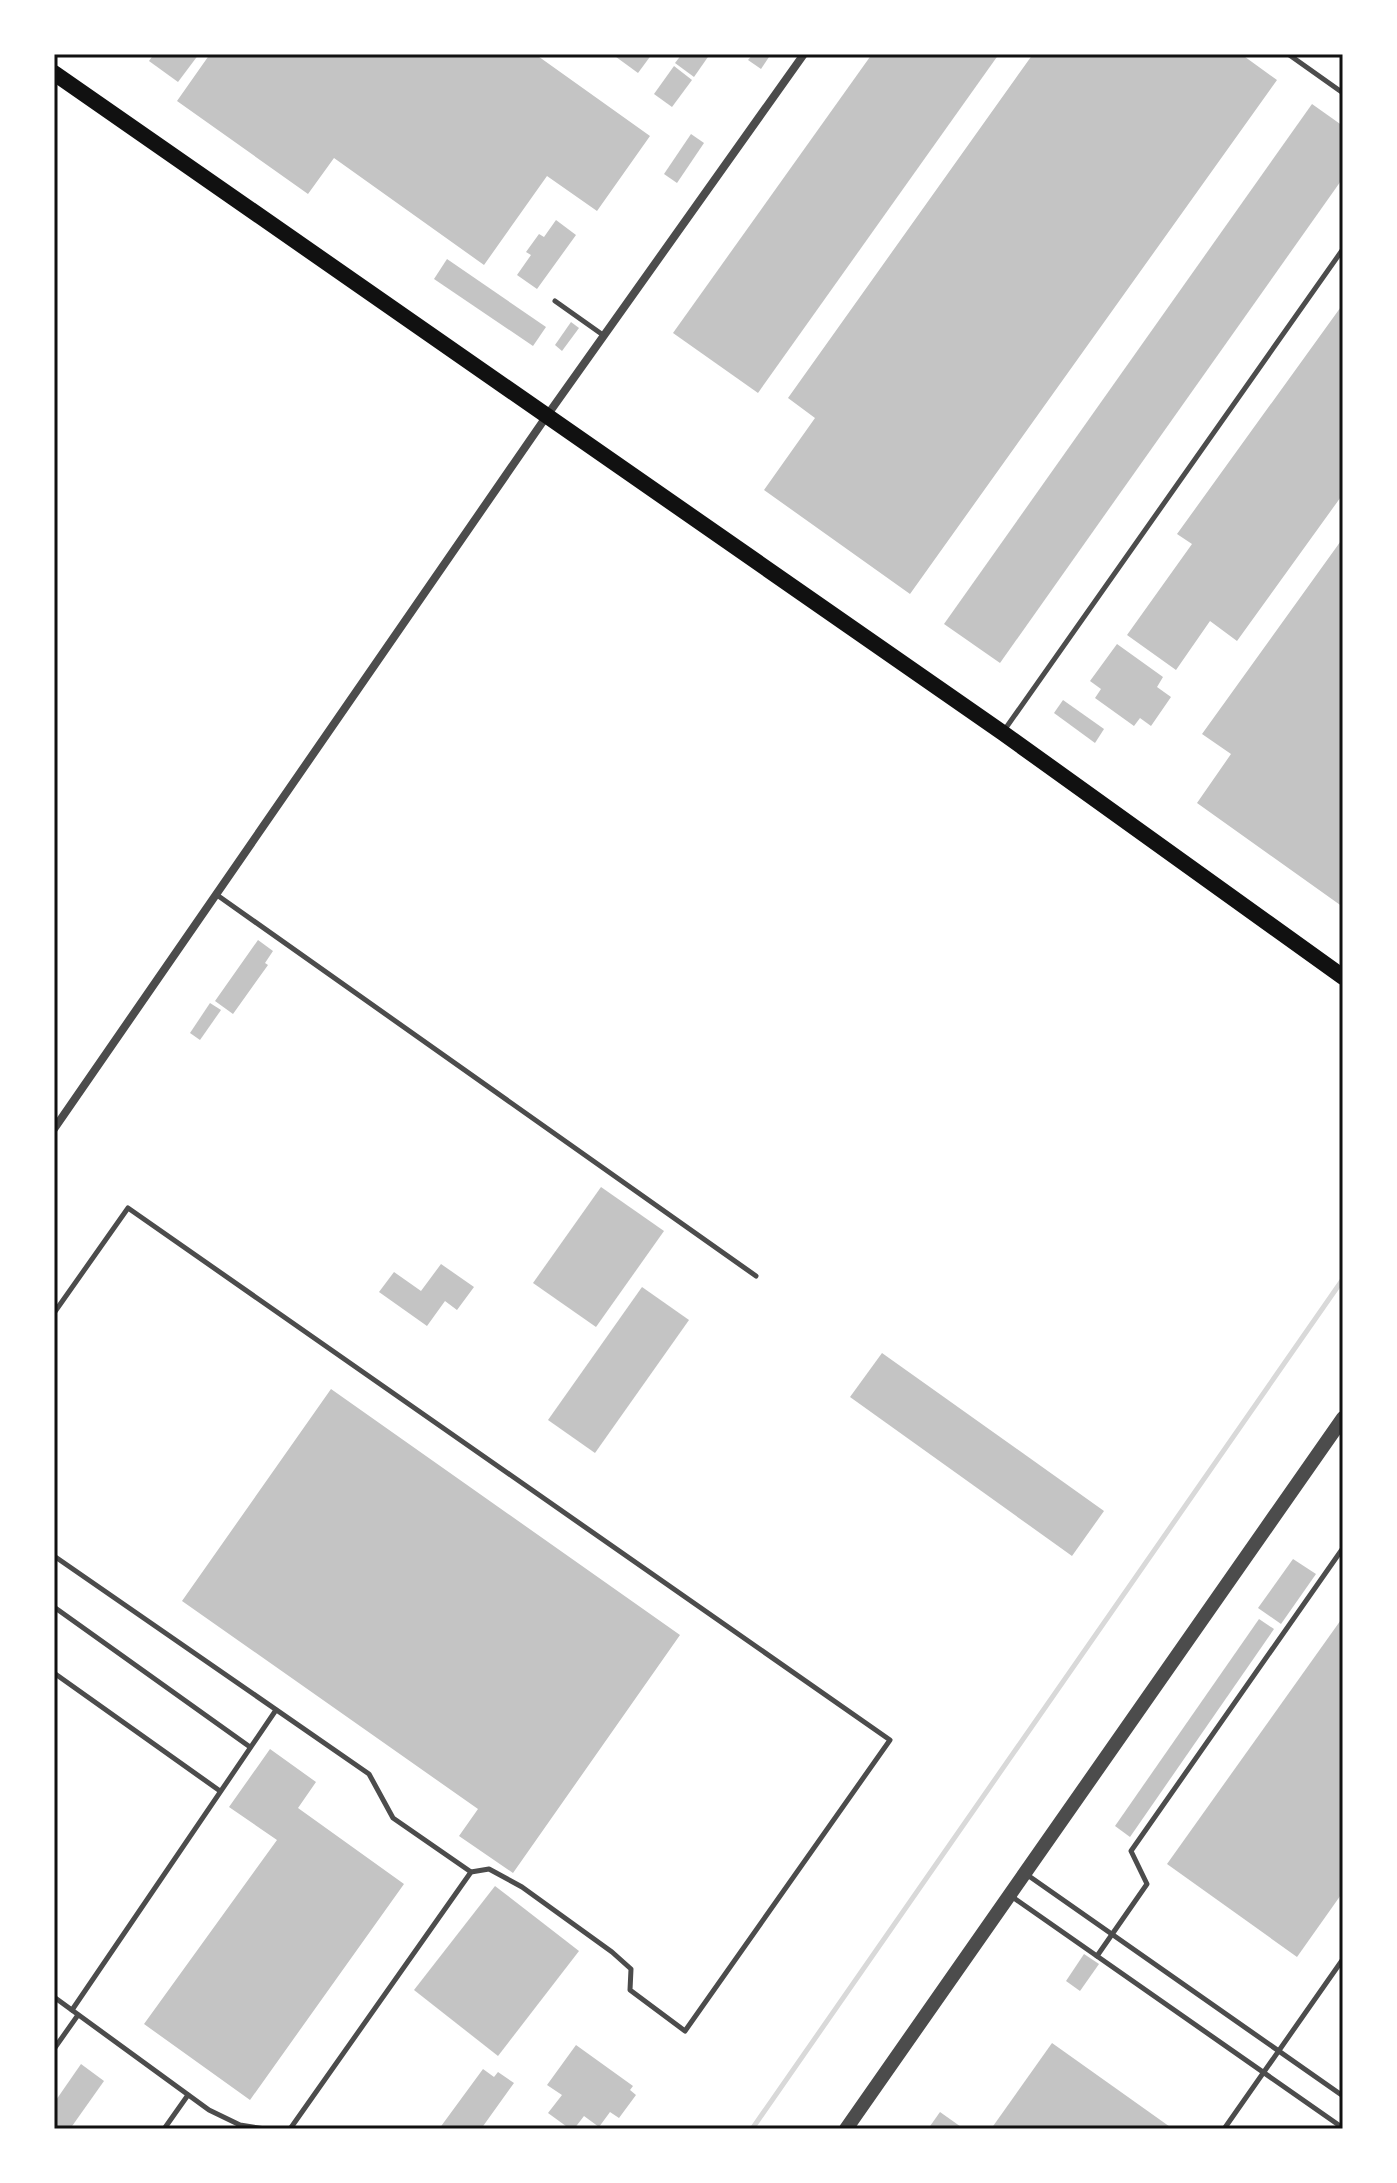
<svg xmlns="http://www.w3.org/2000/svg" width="1397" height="2183" font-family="'Asap Condensed',sans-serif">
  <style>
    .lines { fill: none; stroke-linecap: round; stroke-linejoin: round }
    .stream { stroke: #d9d9d9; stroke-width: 5 }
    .building { fill: #c4c4c4 }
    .service { stroke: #4c4c4c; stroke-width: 5 }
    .minor { stroke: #4c4c4c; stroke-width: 8 }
    .tertiary { stroke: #4c4c4c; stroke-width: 14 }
    .primary { stroke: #111; stroke-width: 16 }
    .neatline { fill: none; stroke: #111; stroke-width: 3 }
  </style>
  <rect width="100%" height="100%" fill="#fff"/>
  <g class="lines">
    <polyline class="stream" points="752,2129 1343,1279"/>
  </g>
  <g class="building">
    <polygon points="154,54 199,54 178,82 149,61"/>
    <polygon points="210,54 535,54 650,136 597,211 547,176 484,265 334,158 308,194 177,101"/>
    <polygon points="612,54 652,54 638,73"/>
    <polygon points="682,54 710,54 694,77 675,63"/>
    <polygon points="753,54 771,54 761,69 748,60"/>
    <polygon points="872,54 999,54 758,393 673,333"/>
    <polygon points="1033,54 1241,54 1277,80 910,594 764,490 815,418 788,398"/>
    <polygon points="674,66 692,80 672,107 654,94"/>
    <polygon points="1312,104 1343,126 1343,178 1000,663 944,624"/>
    <polygon points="691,134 704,143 677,183 664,174"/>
    <polygon points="556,220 576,235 537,289 517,275 531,255 526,252 539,234 544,237"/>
    <polygon points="447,259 546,327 533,346 434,279"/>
    <polygon points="1343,304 1343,494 1237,641 1210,621 1176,670 1127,635 1192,544 1177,534"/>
    <polygon points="571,322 579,328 562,351 555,345"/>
    <polygon points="1343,538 1343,907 1197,803 1231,754 1202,734"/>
    <polygon points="1117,644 1163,677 1157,687 1171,697 1151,726 1140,718 1134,726 1095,698 1101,689 1090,681"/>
    <polygon points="1063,700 1104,729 1095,743 1054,713"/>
    <polygon points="258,940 273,951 265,963 268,965 233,1014 215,1001"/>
    <polygon points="210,1003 221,1010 200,1040 190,1033"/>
    <polygon points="601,1187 664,1231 596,1327 533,1283"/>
    <polygon points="441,1264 474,1287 457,1310 445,1301 427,1326 379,1292 394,1272 421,1291"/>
    <polygon points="642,1287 689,1320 595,1453 548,1420"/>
    <polygon points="882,1353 1104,1511 1072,1556 850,1397"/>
    <polygon points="331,1389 680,1635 513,1873 459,1836 478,1809 182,1601"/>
    <polygon points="1293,1559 1316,1574 1281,1624 1258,1608"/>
    <polygon points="1343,1617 1343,1892 1297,1957 1167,1864"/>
    <polygon points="1259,1619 1274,1629 1130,1837 1115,1826"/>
    <polygon points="270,1749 316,1782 298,1808 404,1884 250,2100 144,2024 277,1840 229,1807"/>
    <polygon points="495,1886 579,1951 498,2056 414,1990"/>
    <polygon points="1084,1954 1099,1964 1080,1991 1066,1981"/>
    <polygon points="1052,2043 1173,2129 991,2129"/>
    <polygon points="576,2045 633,2086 630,2090 636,2095 619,2118 610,2112 599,2127 584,2116 574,2129 570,2129 548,2113 562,2095 547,2085"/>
    <polygon points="81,2064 104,2081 70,2129 54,2129 54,2103"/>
    <polygon points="483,2069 494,2077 498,2072 514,2083 481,2129 439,2129"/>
    <polygon points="940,2112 964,2129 928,2129"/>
  </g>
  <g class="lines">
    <g class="service">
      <polyline points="1288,54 1343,93"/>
      <polyline points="555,301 603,335"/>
      <polyline points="1003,732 1343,249"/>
      <polyline points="217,895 756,1276"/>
      <polyline points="54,1313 128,1208 890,1740 685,2031 630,1990 631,1969 612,1952 522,1887 489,1869 471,1872 290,2129"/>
      <polyline points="54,1556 369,1774 393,1818 471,1872"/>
      <polyline points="54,1607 250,1747"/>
      <polyline points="54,1673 220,1791"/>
      <polyline points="1026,1874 1343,2096"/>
      <polyline points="1011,1896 1343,2128"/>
      <polyline points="1097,1956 1147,1884 1131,1851 1343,1548"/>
      <polyline points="54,1997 209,2110 240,2125 265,2129"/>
      <polyline points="72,2010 276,1710"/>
      <polyline points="54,2049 78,2015"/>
      <polyline points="164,2129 188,2095"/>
      <polyline points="1224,2129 1343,1959"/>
    </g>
    <polyline class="minor" points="54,1129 546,417 804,54"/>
    <polyline class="tertiary" points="846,2129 1343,1418"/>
    <polyline class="primary" points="54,73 1003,733 1343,977"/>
  </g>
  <rect width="1397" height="2183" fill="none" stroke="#ffffff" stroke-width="112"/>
  <rect x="56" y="56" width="1285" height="2071" class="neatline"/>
</svg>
